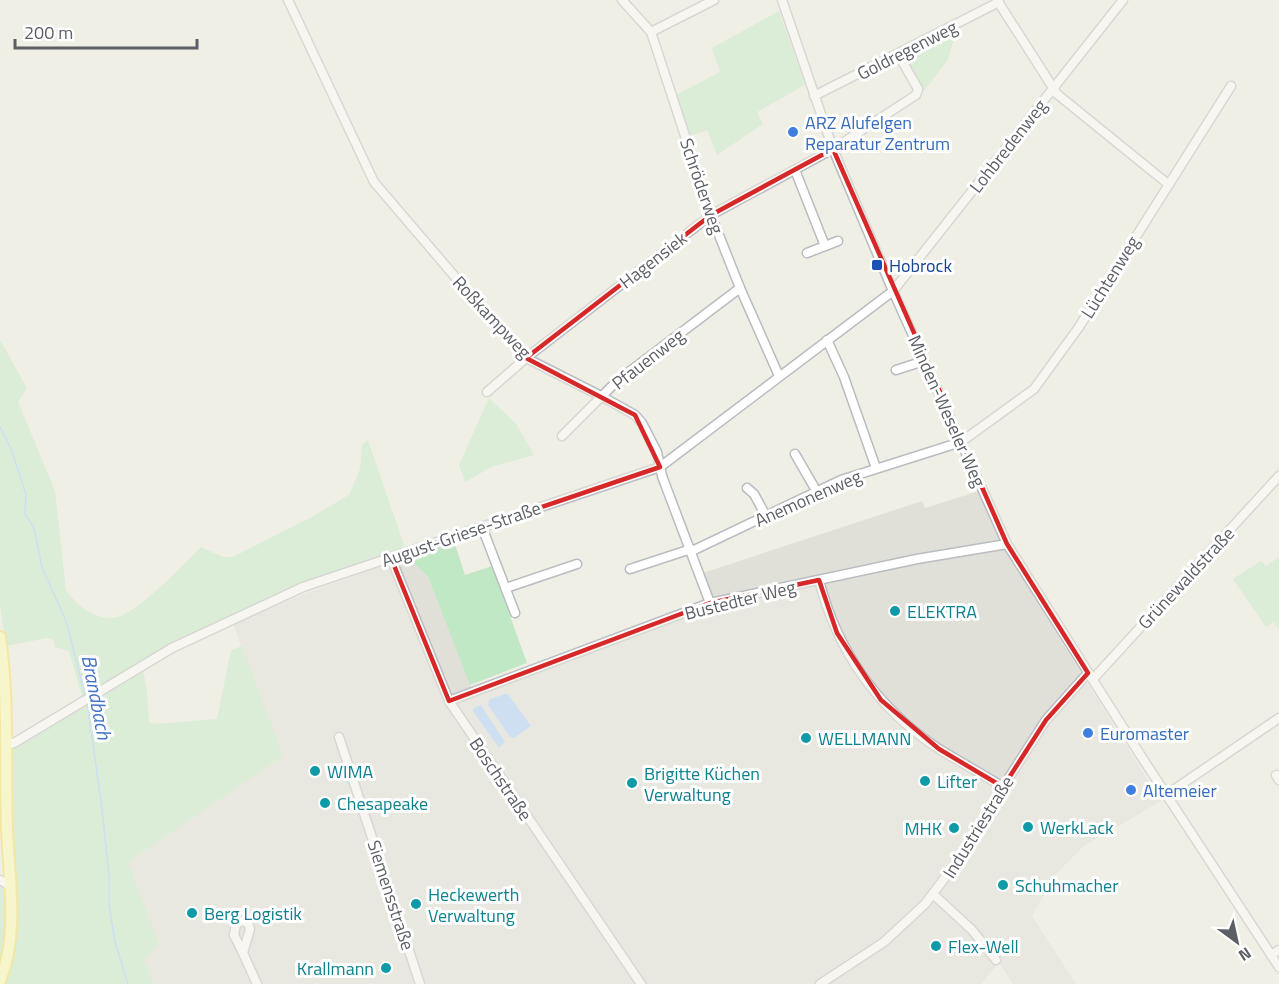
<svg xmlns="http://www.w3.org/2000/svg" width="1279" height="984" font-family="'Titillium Web',sans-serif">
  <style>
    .industrial { fill: #e0e0d9 }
    .green { fill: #c0e8c5 }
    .water { fill: #a5cdff }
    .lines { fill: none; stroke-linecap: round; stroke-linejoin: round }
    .stream { stroke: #a5cdff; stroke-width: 1.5 }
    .minor-casing { stroke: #b9bcc1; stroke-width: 11 }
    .major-casing { stroke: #f7de56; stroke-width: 14 }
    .minor { stroke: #fff; stroke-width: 8 }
    .major { stroke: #fffcaa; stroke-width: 10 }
    .marked { fill: none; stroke: #d62828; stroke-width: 4.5; stroke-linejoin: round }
    .shop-dot { fill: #3f7fe0; stroke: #fff; stroke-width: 2 }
    .transit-dot { fill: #1a4fb4; stroke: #fff; stroke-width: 2 }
    .culture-dot { fill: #0f9aa8; stroke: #fff; stroke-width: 2 }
    .labels { text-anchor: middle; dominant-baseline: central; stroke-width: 6; stroke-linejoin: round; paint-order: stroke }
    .street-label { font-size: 18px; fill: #5c5f66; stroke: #fff }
    .shop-label { font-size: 18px; fill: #366cbe; stroke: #fff; text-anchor: start }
    .transit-label { font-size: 18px; fill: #164399; stroke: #fff; text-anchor: start }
    .culture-label { font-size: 18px; fill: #0d838f; stroke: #fff; text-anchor: start }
    .water-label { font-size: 20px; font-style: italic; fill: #4272c9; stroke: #fff }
  </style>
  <rect width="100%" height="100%" fill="#f0efe5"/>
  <polygon class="industrial" points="979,491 1009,557 1161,801 1084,846 1054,876 1032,916 1076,984 1013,984 999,963 981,984 154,984 144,960 128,862 282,756 233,624 307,593 405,558 407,561 416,565 428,577 474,694 704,610 711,595 703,573 922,501 925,508"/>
  <g class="green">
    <polygon points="779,11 805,85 757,112 763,124 717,155 707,130 687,137 674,96 720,72 712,48"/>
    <polygon points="958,27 947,61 923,92 904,61 904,56"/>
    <path d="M0,340L27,388L18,402L55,491L66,590C76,604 91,618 111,618C134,619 183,564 201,547L223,557H233L310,518L349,495L360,469L362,445L368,440L405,548L373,561L304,582L166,646L82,697L69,651L55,647L54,640L47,638L6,646L0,605Z"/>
    <polygon points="489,398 517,425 534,455 491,467 465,482 459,465"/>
    <polygon points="454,541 465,575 492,566 527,663 470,685 428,577 416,565 407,561 405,558"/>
    <polygon points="1279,557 1279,629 1274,622 1266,627 1233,579 1261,561 1266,566"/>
    <polygon points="242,646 283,756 128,862 159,944 144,960 154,984 4,984 15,918 13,748 143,669 147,692 149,722 156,724 217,719 231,650"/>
    <polygon points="2,885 7,888 6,949 0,969 0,888"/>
  </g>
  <g class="water">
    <polygon points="504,694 508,694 531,726 514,738 510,737 488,705 489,700"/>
    <polygon points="481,705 505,742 499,748 473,711 474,708"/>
  </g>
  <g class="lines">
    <g class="stream">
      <polyline points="0,427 12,451 26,495 25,514 34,528 42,567 66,621 85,695"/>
      <polyline points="87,702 101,801 109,875 109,904 115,942 128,984"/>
    </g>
    <defs>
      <g id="minor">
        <polyline points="288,0 374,182 521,354 526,358 601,396 635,415 642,423 657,452 662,476 710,603"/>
        <polyline points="622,0 651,32 711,215 740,288 779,376"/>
        <polyline points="782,0 833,149 893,291 1007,544 1141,756 1279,967"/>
        <polyline points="997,0 1057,94 1168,184"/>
        <polyline points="651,32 714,0"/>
        <polyline points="814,96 999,2"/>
        <polyline points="795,170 825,246"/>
        <polyline points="807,253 838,241"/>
        <polyline points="827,340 844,377 876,468"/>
        <polyline points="896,370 924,361"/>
        <polyline points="487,392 526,358 711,215 833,149 916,95 918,89 898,54"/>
        <polyline points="562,436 616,382 740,288"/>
        <polyline points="795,454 817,492"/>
        <polyline points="747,488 754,494 766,516"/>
        <polyline points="482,527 515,613"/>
        <polyline points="692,551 841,480 961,442 1034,389 1079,327 1231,86"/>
        <polyline points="391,558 449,701 641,984"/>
        <polyline points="630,569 691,549"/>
        <path d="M819,580C837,651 878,709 939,749C960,762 982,774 1003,787"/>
        <polyline points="506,588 577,564"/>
        <polyline points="1093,679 1279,476"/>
        <polyline points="449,701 710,603 917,559 1007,544"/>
        <polyline points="339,737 420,984"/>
        <polyline points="8,744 14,743 172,648 303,587 660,467 893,291 1123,0"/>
        <polyline points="1276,775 1279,780"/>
        <polyline points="1166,795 1279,718"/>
        <polyline points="0,880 11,886"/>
        <polyline points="933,894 972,930 996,960"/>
        <polyline points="243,953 234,935 236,924 242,921 248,923 250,929 243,953 257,984"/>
        <polyline points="1271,955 1279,950"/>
        <polyline points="820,984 884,942 925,904 975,838 1003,787 1046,720 1088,673"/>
      </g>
      <path id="major" d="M0,637C9,702 5,765 7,830C9,880 19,934 0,981"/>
    </defs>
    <use href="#minor" class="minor-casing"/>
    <use href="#major" class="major-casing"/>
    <use href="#minor" class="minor"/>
    <use href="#major" class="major"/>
  </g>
  <path d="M0 0H1279V984H0ZM833,149L1007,544L1088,673L1046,720L1003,787L939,749L881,700L837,633L819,580L710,603L449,701L391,558L660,467L635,415L526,358L711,215Z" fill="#f0efe5" fill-opacity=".55" fill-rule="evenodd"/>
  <path class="marked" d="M833,149L1007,544L1088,673L1046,720L1003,787L939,749L881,700L837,633L819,580L710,603L449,701L391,558L660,467L635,415L526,358L711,215Z"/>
  <g class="shop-dot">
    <circle cx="793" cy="132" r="6"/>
    <circle cx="1088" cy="733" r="6"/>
    <circle cx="1131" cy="790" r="6"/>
  </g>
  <rect class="transit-dot" x="871" y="259" width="12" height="12" rx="3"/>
  <g class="culture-dot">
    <circle cx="895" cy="611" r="6"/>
    <circle cx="806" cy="738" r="6"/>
    <circle cx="315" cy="771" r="6"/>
    <circle cx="925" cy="781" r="6"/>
    <circle cx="632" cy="783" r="6"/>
    <circle cx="325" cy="803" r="6"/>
    <circle cx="1028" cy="827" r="6"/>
    <circle cx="954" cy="828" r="6"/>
    <circle cx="1003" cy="885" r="6"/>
    <circle cx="416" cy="904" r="6"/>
    <circle cx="192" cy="913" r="6"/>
    <circle cx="936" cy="946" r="6"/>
    <circle cx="386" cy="968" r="6"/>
  </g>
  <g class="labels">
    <g class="street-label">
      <text transform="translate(907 50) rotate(-27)">Goldregenweg</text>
      <text transform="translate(1008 146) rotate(-52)">Lohbredenweg</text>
      <text transform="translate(702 186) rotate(71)">Schröderweg</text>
      <text transform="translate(653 260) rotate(-38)">Hagensiek</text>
      <text transform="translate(1110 277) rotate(-58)">Lüchtenweg</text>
      <text transform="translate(492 317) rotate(47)">Roßkampweg</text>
      <text transform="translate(648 359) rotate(-38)">Pfauenweg</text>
      <text transform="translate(947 411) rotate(66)">Minden-Weseler Weg</text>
      <text transform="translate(808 498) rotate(-24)">Anemonenweg</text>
      <text transform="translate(461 534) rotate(-19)">August-Griese-Straße</text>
      <text transform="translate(1186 578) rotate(-47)">Grünewaldstraße</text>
      <text transform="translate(740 600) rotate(-14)">Bustedter Weg</text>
      <text transform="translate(501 779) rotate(56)">Boschstraße</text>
      <text transform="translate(978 827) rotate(-58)">Industriestraße</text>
      <text transform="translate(391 895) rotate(72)">Siemensstraße</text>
    </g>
    <g class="shop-label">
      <text x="805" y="122">ARZ Alufelgen<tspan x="805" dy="21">Reparatur Zentrum</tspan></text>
      <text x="1100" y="733">Euromaster</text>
      <text x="1143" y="790">Altemeier</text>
    </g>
    <g class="transit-label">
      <text x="889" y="265">Hobrock</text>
    </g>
    <g class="culture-label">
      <text x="907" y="611">ELEKTRA</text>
      <text x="818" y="738">WELLMANN</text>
      <text x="327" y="771">WIMA</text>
      <text x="644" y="773">Brigitte Küchen<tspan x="644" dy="21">Verwaltung</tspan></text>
      <text x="937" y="781">Lifter</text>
      <text x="337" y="803">Chesapeake</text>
      <text x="1040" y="827">WerkLack</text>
      <text x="942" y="828" text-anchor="end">MHK</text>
      <text x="1015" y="885">Schuhmacher</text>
      <text x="428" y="894">Heckewerth<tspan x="428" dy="21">Verwaltung</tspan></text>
      <text x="204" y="913">Berg Logistik</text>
      <text x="948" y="946">Flex-Well</text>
      <text x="374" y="968" text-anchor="end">Krallmann</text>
    </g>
    <g class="water-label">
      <text transform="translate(97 697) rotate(79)">Brandbach</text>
    </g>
  </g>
  <g transform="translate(1237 942) rotate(147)" stroke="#ffffff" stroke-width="4.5" paint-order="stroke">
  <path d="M0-4.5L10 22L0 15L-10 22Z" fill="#5c5f66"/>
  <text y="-9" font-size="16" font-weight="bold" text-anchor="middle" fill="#5c5f66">N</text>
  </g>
  <path d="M15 39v9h182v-9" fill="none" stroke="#5c5f66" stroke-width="3"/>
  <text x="24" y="39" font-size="18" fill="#5c5f66" stroke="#ffffff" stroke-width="4.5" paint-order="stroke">200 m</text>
</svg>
